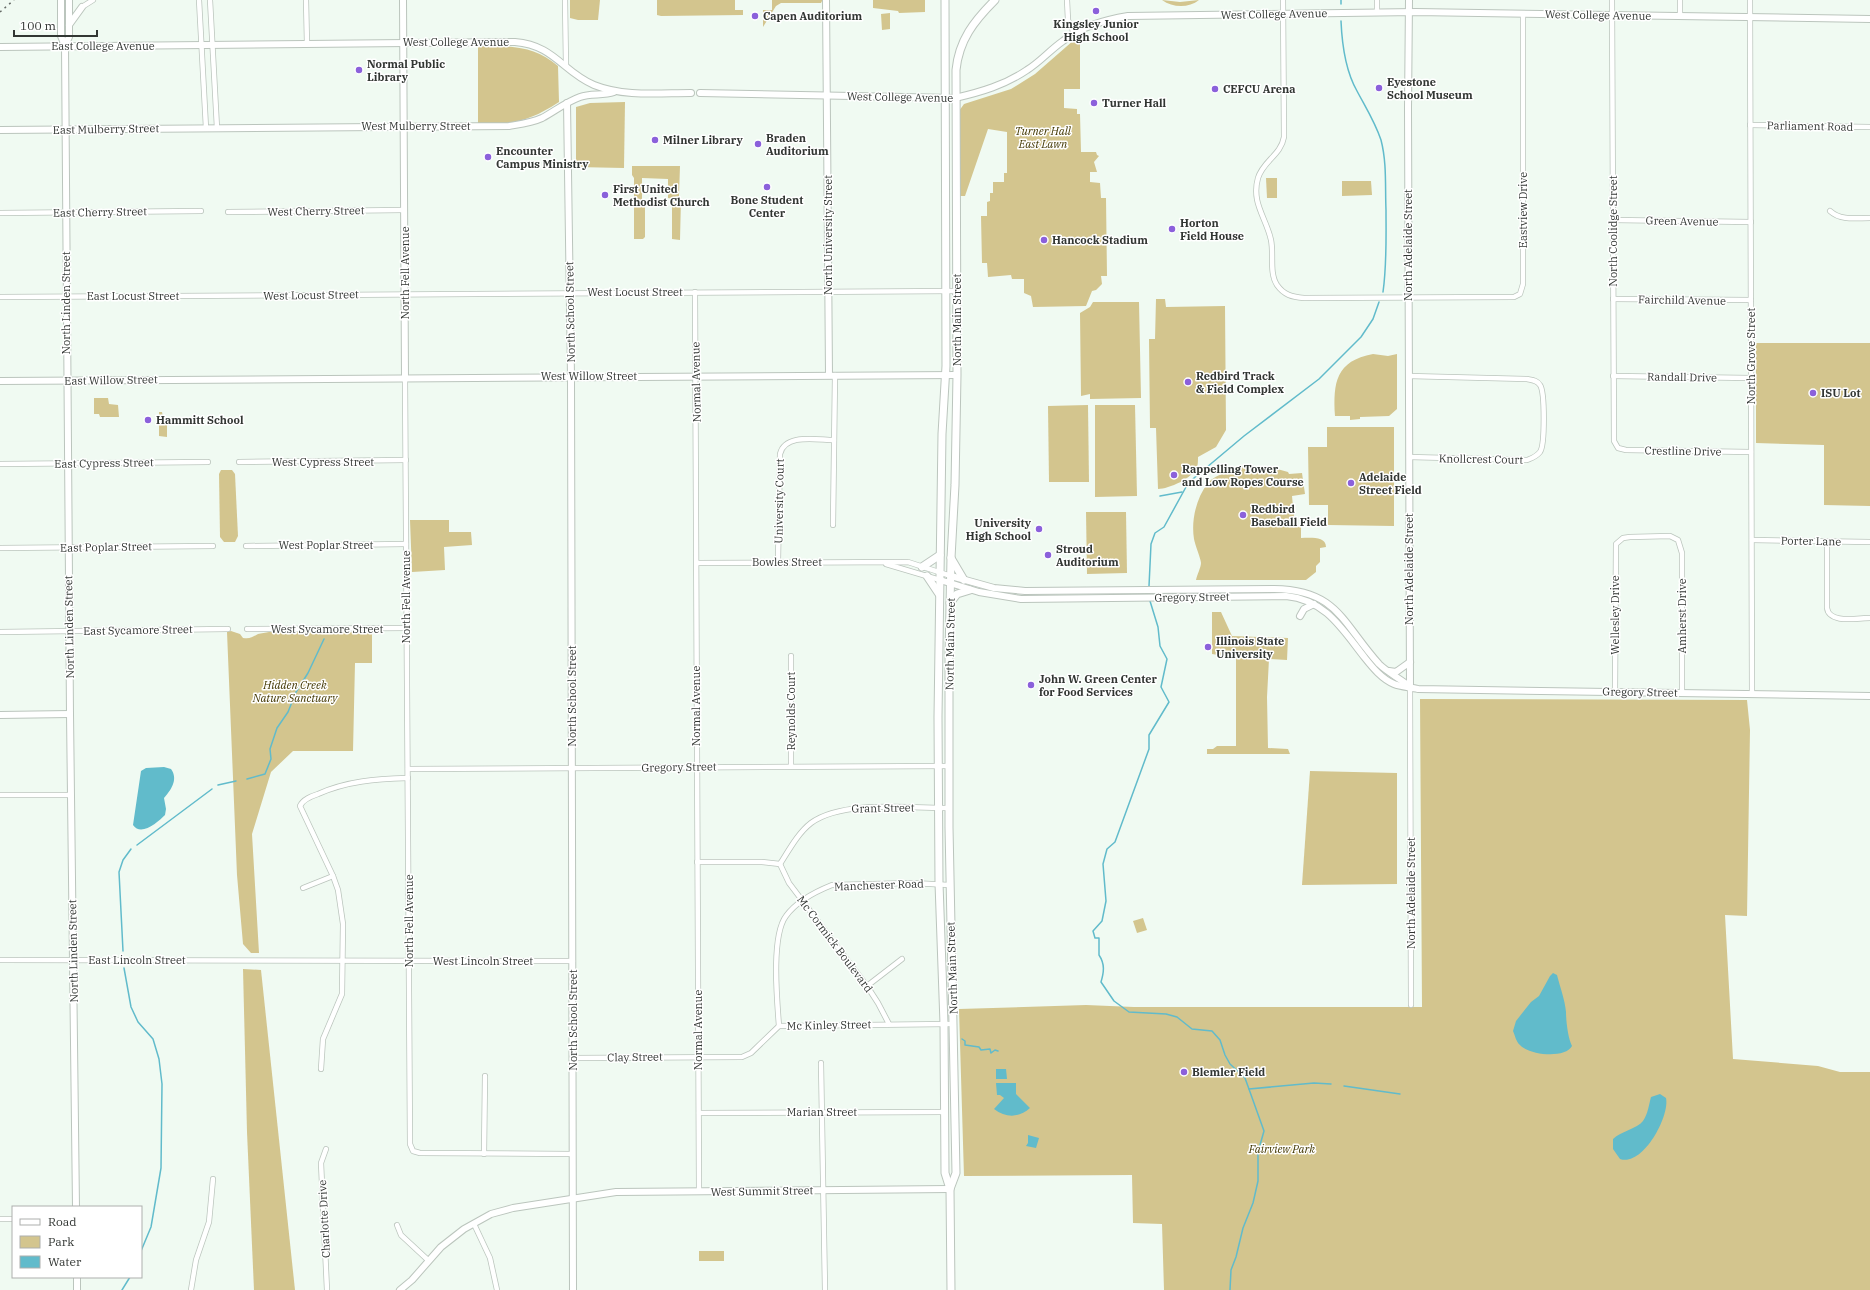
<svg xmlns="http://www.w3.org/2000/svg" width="1870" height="1290" font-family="'IBM Plex Serif',serif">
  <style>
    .green { fill: #d3c58e }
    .water { fill: #61bbcb }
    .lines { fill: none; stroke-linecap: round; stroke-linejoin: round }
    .stream { stroke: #61bbcb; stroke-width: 1.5 }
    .street-casing { stroke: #bbc5bd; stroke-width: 6 }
    .secondary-casing { stroke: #bbc5bd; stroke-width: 8 }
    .primary-casing { stroke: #bbc5bd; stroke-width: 9 }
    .street { stroke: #fff; stroke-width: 4.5 }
    .secondary { stroke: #fff; stroke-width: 6 }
    .primary { stroke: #fff; stroke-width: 7 }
    .rail { stroke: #656a66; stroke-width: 1.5; stroke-dasharray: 2 4; stroke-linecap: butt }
    .poi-dot { fill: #8b60db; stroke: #fff; stroke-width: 1.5 }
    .labels { text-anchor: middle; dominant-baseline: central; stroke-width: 3; stroke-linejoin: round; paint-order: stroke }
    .street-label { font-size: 11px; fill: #323633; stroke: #fff }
    .poi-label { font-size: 11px; font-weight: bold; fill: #323633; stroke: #fff; text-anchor: start }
    .park-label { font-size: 11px; font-style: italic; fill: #423700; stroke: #fff }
  </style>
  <rect width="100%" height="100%" fill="#f0faf2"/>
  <g class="green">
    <polygon points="570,0 600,0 598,20 578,20 570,18"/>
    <polygon points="657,0 735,0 735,10 743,10 743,15 661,16 657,15"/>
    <polygon points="772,0 822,0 822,1 821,3 781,3 776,6 763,27 763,10 772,10"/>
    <polygon points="873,0 925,0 925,12 899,13 898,11 873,8"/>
    <path d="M1162,0L1180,2L1199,0C1189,8 1173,8 1162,0Z"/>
    <polygon points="890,13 890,29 882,30 881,14"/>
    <polygon points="1080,38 1080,89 1064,89 1064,108 1077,109 1077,114 1080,114 1081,152 1096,152 1097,155 1099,156 1094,162 1097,172 1090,172 1090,182 1100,183 1101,198 1106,198 1107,276 1101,276 1102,284 1096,290 1092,291 1086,306 1033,307 1031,296 1024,293 1024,279 1012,279 1011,275 988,277 987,263 982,263 981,216 987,216 987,202 990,201 990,193 993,193 993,182 1004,182 1004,173 1007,173 1007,132 988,129 965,196 960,196 959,111 964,104 1011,89 1035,74 1074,40"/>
    <path d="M478,46C509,46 533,45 558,66L559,102C528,122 514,124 478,124Z"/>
    <polygon points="625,102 624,168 576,167 576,107 590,103"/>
    <polygon points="632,166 680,166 679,196 681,198 680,240 672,239 672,199 668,198 668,179 642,178 642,205 645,205 645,237 643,239 634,239 634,178 632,175"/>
    <polygon points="1266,178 1277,178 1277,198 1267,198"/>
    <polygon points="1342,181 1371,181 1372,195 1342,196"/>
    <path d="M1156,299H1165L1166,307L1225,306L1226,430L1216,447L1198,457C1198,460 1198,465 1197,467C1193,478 1169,489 1158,489L1156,428H1150L1149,339H1155Z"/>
    <polygon points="1093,302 1139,302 1141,398 1090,399 1090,394 1081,396 1080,313 1090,307"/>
    <polygon points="1756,343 1870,343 1870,506 1824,505 1824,445 1756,443"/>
    <path d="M1373,354L1388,356L1397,354V409L1389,416L1360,417V419L1350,420V416H1335C1333,382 1336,361 1373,354Z"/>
    <polygon points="94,398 108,398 109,404 118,405 119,417 100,417 99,414 94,414"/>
    <polygon points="1088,405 1089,482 1049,482 1048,406"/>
    <polygon points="1095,405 1135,405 1137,496 1095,497"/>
    <polygon points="159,412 162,412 163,417 167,417 167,437 159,436"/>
    <polygon points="1327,427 1394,427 1394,526 1328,525 1328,505 1309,505 1308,447 1327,447"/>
    <path d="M1244,466L1270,467L1288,472L1289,474L1302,473L1305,494L1292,496L1295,527H1301V538C1310,538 1326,536 1326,547L1320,548V562L1316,566V572L1306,580H1196C1197,575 1201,567 1201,563C1201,559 1195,545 1194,539C1191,521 1196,498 1208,483C1216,474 1233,470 1244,466Z"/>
    <polygon points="221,470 232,470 235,474 238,536 235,542 224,542 220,537 219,474"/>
    <polygon points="1086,512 1126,512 1127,573 1087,574"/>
    <polygon points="410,520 449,520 449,532 471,532 472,545 444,547 445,570 412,572"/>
    <polygon points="1212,612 1221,612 1232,636 1288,638 1287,660 1269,659 1267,697 1268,748 1288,749 1290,754 1207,754 1207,749 1213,749 1217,746 1236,746 1236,658 1212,654"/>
    <path d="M231,631L240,634L243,638C251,639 252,637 258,634C261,633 266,633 269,632H372V663H355L353,751H293L271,772L252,834L259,953H251L243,944L237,875L227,632Z"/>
    <polygon points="1420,699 1747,700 1750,730 1747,916 1725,915 1733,1059 1818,1066 1840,1072 1870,1072 1870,1290 1164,1290 1162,1224 1133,1223 1132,1175 964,1176 959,1009 1086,1005 1134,1007 1422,1007"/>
    <polygon points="1310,771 1397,773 1397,884 1302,885"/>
    <polygon points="1143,918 1147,930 1137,933 1133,921"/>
    <polygon points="243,969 261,970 295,1290 254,1290 247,1132"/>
    <rect x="699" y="1251" width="25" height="10"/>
  </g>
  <g class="water">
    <path d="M164,767L171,769C179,780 170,791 164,798L166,809L165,815C158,822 141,837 133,825L141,771L146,768Z"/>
    <path d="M1553,973L1557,975C1560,987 1565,1000 1566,1012C1566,1021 1568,1038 1572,1046C1565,1059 1529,1055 1520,1045C1516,1042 1515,1035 1513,1031L1516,1021L1531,1002L1539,996L1550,976Z"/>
    <polygon points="996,1069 1006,1069 1007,1079 996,1079"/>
    <path d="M996,1083H1016V1094L1030,1108C1019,1118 1006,1118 994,1109L1004,1098L1000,1095H997Z"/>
    <path d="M1660,1094L1666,1098C1670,1116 1643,1167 1620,1159L1613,1149V1139C1621,1131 1637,1129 1643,1121C1648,1114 1649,1104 1651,1097Z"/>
    <polygon points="1028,1135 1039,1138 1036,1148 1026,1146 1028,1143"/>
  </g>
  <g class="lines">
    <g class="stream">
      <polyline points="1341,4 1341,0"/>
      <path d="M1341,21C1342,45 1345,70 1357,91C1366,108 1375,122 1381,140C1387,163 1385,187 1386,210C1386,237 1387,264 1383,292"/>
      <polyline points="1160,496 1182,492"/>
      <polyline points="1149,586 1151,544 1155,533 1164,527 1186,487 1194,478 1244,436 1319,379 1361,337 1373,319 1379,302"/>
      <path d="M1150,601L1158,627L1160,646L1167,659L1161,687L1169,702L1149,735V749L1115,842L1107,849L1103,864L1106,901L1102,921L1093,931L1095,938H1099V955C1105,964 1104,972 1101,982L1114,1001L1129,1012L1166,1014L1177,1017L1192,1029L1212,1031L1220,1040L1225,1055L1230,1064L1245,1078L1264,1131L1258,1152V1181L1253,1203L1243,1228L1236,1257L1231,1270L1230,1290"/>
      <polyline points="247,779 265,774 271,759 270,749 277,728 288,712 296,692 308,673 324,639"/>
      <polyline points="218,785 236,781"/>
      <polyline points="137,845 212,789"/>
      <polyline points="123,951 119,872 123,860 131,849"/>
      <polyline points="124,968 131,1007 138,1022 153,1039 159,1059 162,1084 161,1168 151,1227 141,1251"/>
      <polyline points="962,1039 965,1041 965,1045 979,1047 981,1050 990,1049 991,1053 995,1050 998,1051"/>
      <polyline points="1344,1086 1400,1094"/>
      <polyline points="1249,1089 1314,1083 1331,1084"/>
      <polyline points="122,1290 130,1277"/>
    </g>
    <defs>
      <g id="street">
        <polyline points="199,0 206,128"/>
        <polyline points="210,0 217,128"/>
        <polyline points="306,0 307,44"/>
        <polyline points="565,0 566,66"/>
        <polyline points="1067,0 1068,20 1074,33"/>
        <path d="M1283,0L1284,137C1281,155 1263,161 1258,178C1251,203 1266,217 1271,240C1274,254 1269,273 1277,285C1284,295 1292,297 1304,298L1514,297L1520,294L1523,284V14"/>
        <polyline points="1377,0 1377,12"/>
        <polyline points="1612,0 1614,441 1618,448 1626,450 1751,452"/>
        <polyline points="1680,0 1680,16"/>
        <polyline points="1750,0 1752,694"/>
        <polyline points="82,7 93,0"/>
        <polyline points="1750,125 1870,127"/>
        <path d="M1830,211C1841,221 1856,218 1870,218"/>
        <polyline points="228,212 404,210"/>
        <polyline points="0,213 201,211"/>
        <polyline points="1613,220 1751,222"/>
        <polyline points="695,292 699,1191"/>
        <polyline points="0,297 957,291"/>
        <polyline points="1613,299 1751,300"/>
        <path d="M1409,376L1527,379C1532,380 1537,380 1540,385C1545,392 1545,445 1540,452C1536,457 1532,458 1527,460L1409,457"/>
        <polyline points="1613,376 1751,378"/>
        <polyline points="405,378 410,1144 413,1151 420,1153 572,1154"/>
        <polyline points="239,462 406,460"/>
        <polyline points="0,464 208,462"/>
        <polyline points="833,525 835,375"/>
        <polyline points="1752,540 1870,542"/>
        <path d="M1827,542V608C1829,624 1857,618 1870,618"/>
        <polyline points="246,546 406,544"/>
        <polyline points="0,548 213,546"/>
        <path d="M778,562L780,454C785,433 817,440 834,440"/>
        <polyline points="697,563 908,562 951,576"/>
        <polyline points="886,564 940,580"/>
        <polyline points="247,629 407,628"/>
        <polyline points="0,632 228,629"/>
        <polyline points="1410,687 1411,1005"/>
        <polyline points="1615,692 1616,544 1623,538 1630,537 1670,536 1678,540 1682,553 1682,693"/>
        <polyline points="791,766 791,656"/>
        <polyline points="408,769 949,766"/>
        <polyline points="0,795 71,795"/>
        <path d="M697,862H762L780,864C789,850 798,833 811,823C842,800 910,808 949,808"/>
        <polyline points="780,864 789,883 867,986 878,1003 889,1024"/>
        <polyline points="303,888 333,876"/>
        <polyline points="0,960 573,961"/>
        <polyline points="867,986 902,959"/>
        <path d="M779,1026C777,1000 771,936 786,916C796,902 817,891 832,885L913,883L949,885"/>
        <polyline points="573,1058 742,1057 751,1053 779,1026 949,1024"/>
        <polyline points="821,1063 825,1290"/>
        <path d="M321,1069L323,1039L342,994L343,924L338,890L333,876L300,806C303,799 312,796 318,794C347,781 376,779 408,778"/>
        <polyline points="699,1113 944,1112"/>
        <polyline points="326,1149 321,1163 327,1290"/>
        <polyline points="484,1154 485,1076"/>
        <polyline points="0,1219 13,1219"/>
        <polyline points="474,1224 490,1258 497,1290"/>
        <polyline points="397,1225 401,1235 429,1261"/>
        <polyline points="191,1290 196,1260 209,1222 213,1179"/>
      </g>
      <g id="secondary">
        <polyline points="61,0 61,36 65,46 70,714 76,1207"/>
        <polyline points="403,0 405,378"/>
        <polyline points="826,0 829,375"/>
        <polyline points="1409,0 1408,108 1410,687"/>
        <polyline points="69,25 82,7"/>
        <polyline points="65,46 69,37 69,0"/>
        <path d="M0,47L515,42C554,45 563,72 594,85C624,97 659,93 691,93"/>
        <path d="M700,93L955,98C981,92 1005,85 1027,70C1040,62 1050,50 1063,41C1082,26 1105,20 1128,16L1416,12L1870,19"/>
        <polyline points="567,103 571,376 573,1290"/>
        <path d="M0,130L509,126C521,124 531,123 542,118C555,111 566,102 580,97C591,93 603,96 614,92"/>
        <polyline points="0,381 957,375"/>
        <path d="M951,576L994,588L1025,591L1274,589C1338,590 1342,623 1379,664C1387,672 1399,678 1409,686"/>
        <path d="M940,580L979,592L1021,599L1286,596C1326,600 1342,629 1365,658C1373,668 1382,679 1394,684C1401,687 1411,687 1418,689L1870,696"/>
        <polyline points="1300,616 1304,609 1314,604"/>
        <polyline points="1389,671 1396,672 1410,662"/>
        <polyline points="0,715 70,714"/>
        <polyline points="77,1277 77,1290"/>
        <polyline points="400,1290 412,1280 441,1247 464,1229 491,1214 513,1208 616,1192 950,1189"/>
      </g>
      <g id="primary">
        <polyline points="945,0 946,366 942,434 938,717 939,883 944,1024 945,1173 950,1189 951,1290"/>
        <polyline points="951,558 964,580"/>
        <polyline points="922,567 940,555"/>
        <polyline points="927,576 939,594"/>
        <polyline points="950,603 957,594 970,590"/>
        <path d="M950,1189L956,1173L949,827V654L951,558L955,485L957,375L956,70C959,40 974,21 995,0"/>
      </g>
    </defs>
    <use href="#street" class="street-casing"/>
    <use href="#secondary" class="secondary-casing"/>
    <use href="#primary" class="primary-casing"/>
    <use href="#street" class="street"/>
    <use href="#secondary" class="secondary"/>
    <use href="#primary" class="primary"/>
    <polyline class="rail" points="0,12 14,0"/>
  </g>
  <g class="poi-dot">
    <circle cx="1096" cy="11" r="4"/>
    <circle cx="755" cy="16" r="4"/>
    <circle cx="359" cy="70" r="4"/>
    <circle cx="1379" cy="88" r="4"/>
    <circle cx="1215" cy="89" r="4"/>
    <circle cx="1094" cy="103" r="4"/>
    <circle cx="655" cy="140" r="4"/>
    <circle cx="758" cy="144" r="4"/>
    <circle cx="488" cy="157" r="4"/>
    <circle cx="767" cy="187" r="4"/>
    <circle cx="605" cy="195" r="4"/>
    <circle cx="1172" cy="229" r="4"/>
    <circle cx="1044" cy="240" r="4"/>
    <circle cx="1188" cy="382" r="4"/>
    <circle cx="1813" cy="393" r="4"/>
    <circle cx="148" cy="420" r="4"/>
    <circle cx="1174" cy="475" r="4"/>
    <circle cx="1351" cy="483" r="4"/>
    <circle cx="1243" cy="515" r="4"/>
    <circle cx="1039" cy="529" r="4"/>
    <circle cx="1048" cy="555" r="4"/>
    <circle cx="1208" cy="647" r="4"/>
    <circle cx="1031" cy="685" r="4"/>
    <circle cx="1184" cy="1072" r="4"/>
  </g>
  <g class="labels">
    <g class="street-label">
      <text transform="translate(1274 14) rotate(-1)">West College Avenue</text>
      <text transform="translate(1598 15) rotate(1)">West College Avenue</text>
      <text x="456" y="42">West College Avenue</text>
      <text x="103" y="46">East College Avenue</text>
      <text transform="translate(900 97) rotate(1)">West College Avenue</text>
      <text x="416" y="126">West Mulberry Street</text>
      <text transform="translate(1810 126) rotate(1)">Parliament Road</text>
      <text transform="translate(106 129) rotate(-1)">East Mulberry Street</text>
      <text transform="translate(1523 210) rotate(-90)">Eastview Drive</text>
      <text transform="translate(316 211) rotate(-1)">West Cherry Street</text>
      <text transform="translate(100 212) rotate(-1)">East Cherry Street</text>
      <text transform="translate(1682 221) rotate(1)">Green Avenue</text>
      <text transform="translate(1613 231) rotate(-90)">North Coolidge Street</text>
      <text transform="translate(828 235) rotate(-90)">North University Street</text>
      <text transform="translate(1408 245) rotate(-90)">North Adelaide Street</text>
      <text transform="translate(405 273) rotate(-90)">North Fell Avenue</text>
      <text x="635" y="292">West Locust Street</text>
      <text transform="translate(311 295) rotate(-1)">West Locust Street</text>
      <text x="133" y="296">East Locust Street</text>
      <text transform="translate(1682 300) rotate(1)">Fairchild Avenue</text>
      <text transform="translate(66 303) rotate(-90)">North Linden Street</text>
      <text transform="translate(570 312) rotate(-91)">North School Street</text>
      <text transform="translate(957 320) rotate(-90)">North Main Street</text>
      <text transform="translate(1751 356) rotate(-90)">North Grove Street</text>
      <text x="589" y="376">West Willow Street</text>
      <text transform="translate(1682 377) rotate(1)">Randall Drive</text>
      <text transform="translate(111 380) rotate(-1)">East Willow Street</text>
      <text transform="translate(696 382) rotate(-91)">Normal Avenue</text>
      <text transform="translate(1683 451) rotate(1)">Crestline Drive</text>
      <text transform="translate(1481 459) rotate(1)">Knollcrest Court</text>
      <text x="323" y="462">West Cypress Street</text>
      <text transform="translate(104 463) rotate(-1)">East Cypress Street</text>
      <text transform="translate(779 501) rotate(-89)">University Court</text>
      <text transform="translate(1811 541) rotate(1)">Porter Lane</text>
      <text x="326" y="545">West Poplar Street</text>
      <text transform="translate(106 547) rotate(-1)">East Poplar Street</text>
      <text x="787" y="562">Bowles Street</text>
      <text transform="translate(1409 569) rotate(-90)">North Adelaide Street</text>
      <text transform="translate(406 597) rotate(-90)">North Fell Avenue</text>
      <text transform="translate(1192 597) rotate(-1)">Gregory Street</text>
      <text transform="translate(1615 615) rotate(-90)">Wellesley Drive</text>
      <text transform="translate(1682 616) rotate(-90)">Amherst Drive</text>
      <text transform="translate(69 627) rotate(-91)">North Linden Street</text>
      <text x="327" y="629">West Sycamore Street</text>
      <text transform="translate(138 630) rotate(-1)">East Sycamore Street</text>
      <text transform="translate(950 644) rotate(-89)">North Main Street</text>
      <text transform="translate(1640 692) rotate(1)">Gregory Street</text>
      <text transform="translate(572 696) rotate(-90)">North School Street</text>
      <text transform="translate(696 706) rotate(-90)">Normal Avenue</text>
      <text transform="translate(791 711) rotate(-90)">Reynolds Court</text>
      <text transform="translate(679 767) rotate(-1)">Gregory Street</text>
      <text transform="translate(883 808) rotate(-1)">Grant Street</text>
      <text transform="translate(879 885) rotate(-2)">Manchester Road</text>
      <text transform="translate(1411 893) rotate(-90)">North Adelaide Street</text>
      <text transform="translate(409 921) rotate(-90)">North Fell Avenue</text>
      <text transform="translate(835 944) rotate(53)">Mc Cormick Boulevard</text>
      <text transform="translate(73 951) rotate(-91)">North Linden Street</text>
      <text x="137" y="960">East Lincoln Street</text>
      <text x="483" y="961">West Lincoln Street</text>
      <text transform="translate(952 968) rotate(-92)">North Main Street</text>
      <text transform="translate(573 1020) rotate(-90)">North School Street</text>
      <text transform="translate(829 1025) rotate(-1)">Mc Kinley Street</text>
      <text transform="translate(698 1030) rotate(-90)">Normal Avenue</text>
      <text transform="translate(635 1057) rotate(-1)">Clay Street</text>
      <text x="822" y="1112">Marian Street</text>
      <text transform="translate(762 1191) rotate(-1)">West Summit Street</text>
      <text transform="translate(324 1219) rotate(-93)">Charlotte Drive</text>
    </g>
    <g class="poi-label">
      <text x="763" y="16">Capen Auditorium</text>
      <text x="1096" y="24" text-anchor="middle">Kingsley Junior<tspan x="1096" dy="13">High School</tspan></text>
      <text x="367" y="64">Normal Public<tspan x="367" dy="13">Library</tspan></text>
      <text x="1387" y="82">Eyestone<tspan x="1387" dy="13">School Museum</tspan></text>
      <text x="1223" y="89">CEFCU Arena</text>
      <text x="1102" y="103">Turner Hall</text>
      <text x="766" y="138">Braden<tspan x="766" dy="13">Auditorium</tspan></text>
      <text x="663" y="140">Milner Library</text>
      <text x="496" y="151">Encounter<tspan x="496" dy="13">Campus Ministry</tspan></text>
      <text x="613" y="189">First United<tspan x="613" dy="13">Methodist Church</tspan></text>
      <text x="767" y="200" text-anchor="middle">Bone Student<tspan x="767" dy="13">Center</tspan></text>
      <text x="1180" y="223">Horton<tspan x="1180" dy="13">Field House</tspan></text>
      <text x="1052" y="240">Hancock Stadium</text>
      <text x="1196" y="376">Redbird Track<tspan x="1196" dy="13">&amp; Field Complex</tspan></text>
      <text x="1821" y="393">ISU Lot</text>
      <text x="156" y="420">Hammitt School</text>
      <text x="1182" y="469">Rappelling Tower<tspan x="1182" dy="13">and Low Ropes Course</tspan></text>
      <text x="1359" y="477">Adelaide<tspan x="1359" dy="13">Street Field</tspan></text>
      <text x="1251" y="509">Redbird<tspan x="1251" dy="13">Baseball Field</tspan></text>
      <text x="1031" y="523" text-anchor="end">University<tspan x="1031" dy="13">High School</tspan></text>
      <text x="1056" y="549">Stroud<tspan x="1056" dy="13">Auditorium</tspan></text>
      <text x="1216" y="641">Illinois State<tspan x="1216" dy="13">University</tspan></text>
      <text x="1039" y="679">John W. Green Center<tspan x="1039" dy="13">for Food Services</tspan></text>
      <text x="1192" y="1072">Blemler Field</text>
    </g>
    <g class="park-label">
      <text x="1043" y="131">Turner Hall<tspan x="1043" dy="13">East Lawn</tspan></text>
      <text x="295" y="685">Hidden Creek<tspan x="295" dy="13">Nature Sanctuary</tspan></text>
      <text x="1282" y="1149">Fairview Park</text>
    </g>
  </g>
  <rect x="12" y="1206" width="130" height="72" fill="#ffffff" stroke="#adafad"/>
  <rect x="20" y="1219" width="20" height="6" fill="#ffffff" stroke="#adafad"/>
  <text x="48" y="1226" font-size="12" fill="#323633">Road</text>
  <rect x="20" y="1236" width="20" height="12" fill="#d3c58e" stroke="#adafad"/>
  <text x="48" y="1246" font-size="12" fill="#323633">Park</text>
  <rect x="20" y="1256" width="20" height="12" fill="#61bbcb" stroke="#adafad"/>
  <text x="48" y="1266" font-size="12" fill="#323633">Water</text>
  <path d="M14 30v6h83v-6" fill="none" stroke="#323633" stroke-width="2"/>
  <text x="20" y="30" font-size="12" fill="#323633" stroke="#ffffff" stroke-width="3" paint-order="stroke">100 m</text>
</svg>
